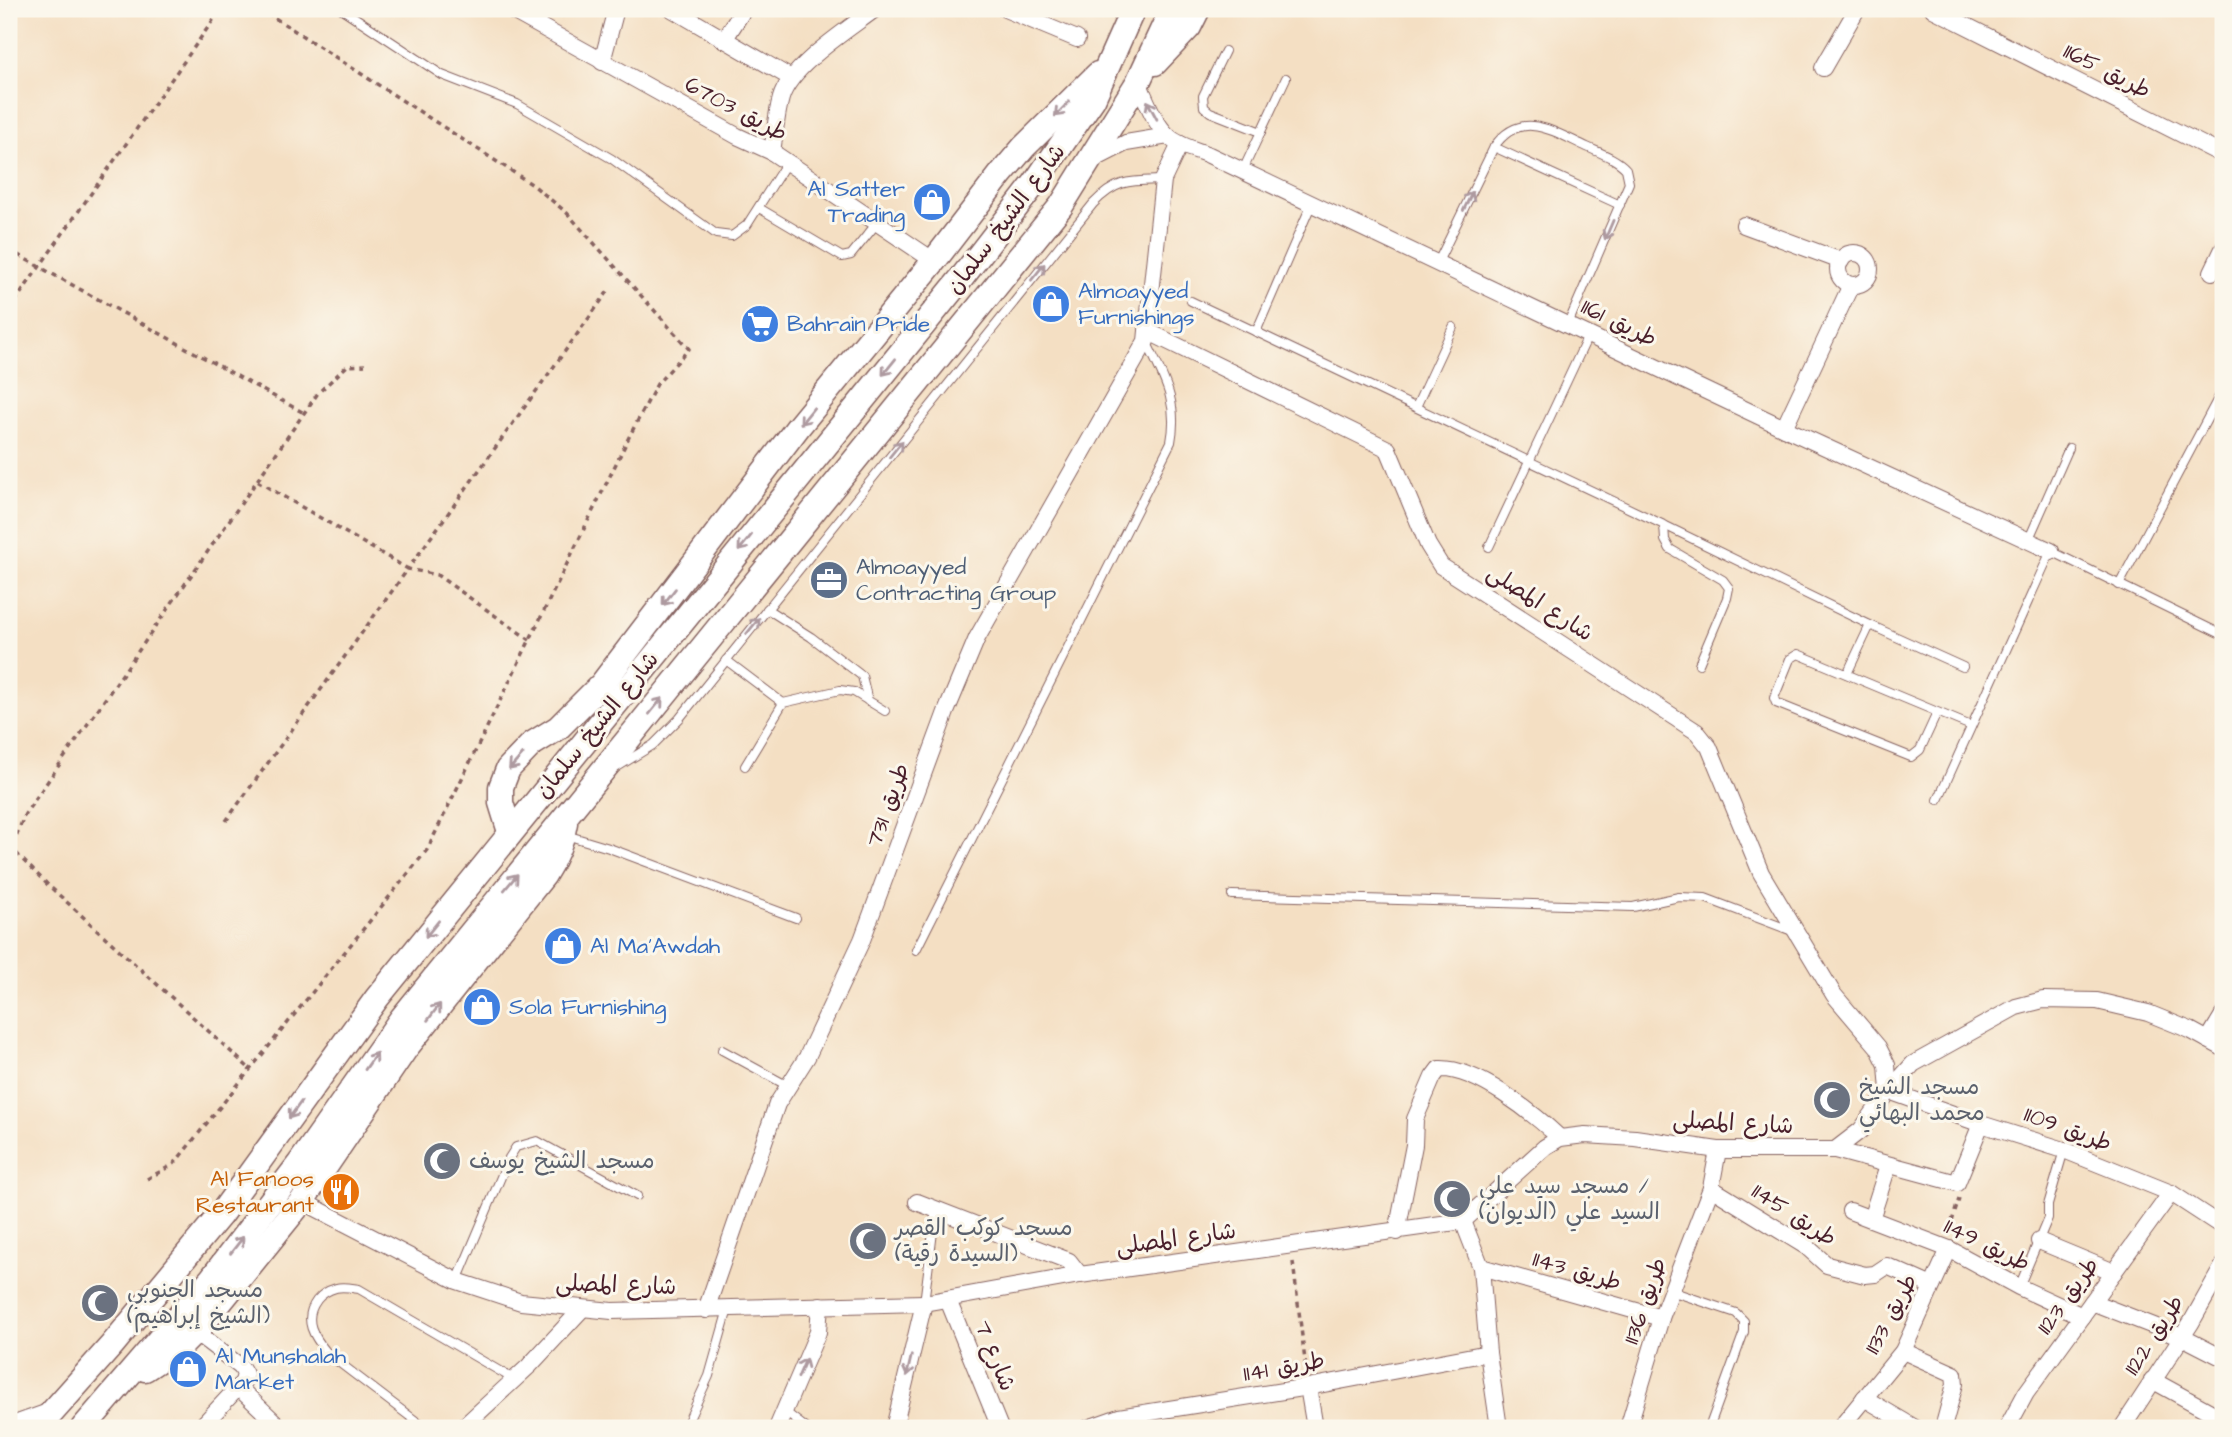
<svg xmlns="http://www.w3.org/2000/svg" width="2232" height="1437" font-family="'Architects Daughter','Playpen Sans Arabic',sans-serif">
  <style>
    .lines { fill: none; stroke-linecap: round; stroke-linejoin: round }
    .service-casing { stroke: #866260; stroke-width: 10 }
    .minor-casing { stroke: #866260; stroke-width: 18 }
    .primary-casing { stroke: #866260; stroke-width: 27 }
    .path { stroke: #866260; stroke-width: 3.5; stroke-dasharray: 5 5; stroke-linecap: butt }
    .service { stroke: #fff; stroke-width: 8 }
    .minor { stroke: #fff; stroke-width: 16 }
    .primary { stroke: #fff; stroke-width: 24 }
    .oneway { stroke: #ae9aa0 }
    .labels { text-anchor: middle; dominant-baseline: central; stroke-width: 6; stroke-linejoin: round; paint-order: stroke }
    .street-label { font-size: 23px; fill: #4a1f2b; stroke: #fbf7ec }
    .shop-label { font-size: 23px; fill: #366cbe; stroke: #fbf7ec; text-anchor: start }
    .service-label { font-size: 23px; fill: #4e5e75; stroke: #fbf7ec; text-anchor: start }
    .worship-label { font-size: 23px; fill: #5b616d; stroke: #fbf7ec; text-anchor: start }
    .food-label { font-size: 23px; fill: #c56008; stroke: #fbf7ec; text-anchor: end }
  </style>
  <rect width="100%" height="100%" fill="#fbf7ec"/>
  <filter id="ink" filterUnits="userSpaceOnUse"><feTurbulence type="fractalNoise" baseFrequency=".0143" numOctaves="2"/><feDisplacementMap in="SourceGraphic" scale="14" xChannelSelector="R" yChannelSelector="G"/><feConvolveMatrix kernelMatrix="1 2 1 2 8 2 1 2 1" color-interpolation-filters="sRGB"/></filter>
  <filter id="wash" filterUnits="userSpaceOnUse"><feTurbulence type="fractalNoise" baseFrequency=".00686" numOctaves="4" result="noise"/><feDisplacementMap in="SourceGraphic" scale="28" xChannelSelector="R" yChannelSelector="G"/><feGaussianBlur stdDeviation="1.57" result="paint"/><feColorMatrix in="noise" values="0 0 0 0 0 0 0 0 0 0 0 0 0 0 0 0 0 1.4 0 .05"/><feComposite in="paint" operator="in"/></filter>
  <g filter="url(#wash)">
    <rect width="100%" height="100%" fill="#f4dfc3"/>
  </g>
  <g filter="url(#ink)">
    <g class="lines">
      <defs>
        <g id="service">
          <polyline points="342,9 442,75 517,104 612,159 716,234 732,236 747,225 787,162"/>
          <polyline points="1225,51 1203,96 1204,107 1210,112 1261,132"/>
          <polyline points="1494,147 1620,205"/>
          <polyline points="1243,170 1286,78"/>
          <polyline points="759,208 842,257 851,255 877,223"/>
          <path d="M1438,262L1494,147C1521,108 1554,132 1587,147C1600,153 1616,158 1626,169L1629,183L1568,324"/>
          <polyline points="1191,301 1664,525 1870,625 1963,667"/>
          <polyline points="1256,332 1312,203"/>
          <polyline points="1416,407 1453,327"/>
          <polyline points="1664,525 1665,540 1670,549 1723,580 1729,588 1727,598 1699,664"/>
          <polyline points="2028,541 2069,448"/>
          <polyline points="1489,547 1589,334"/>
          <polyline points="2119,585 2223,389"/>
          <polyline points="767,609 811,637 862,676 868,701"/>
          <polyline points="726,660 783,703 745,766"/>
          <polyline points="1847,674 1870,625"/>
          <polyline points="783,703 840,690 854,692 885,711"/>
          <polyline points="1937,713 1920,750 1911,757 1776,703 1774,698 1790,659 1798,654 1971,726"/>
          <path d="M614,769L653,745L679,719L1093,204C1117,179 1130,181 1163,180"/>
          <polyline points="1938,800 2051,551 2223,635"/>
          <polyline points="566,835 609,848 796,918"/>
          <polyline points="1232,895 1633,907 1679,897 1705,898 1795,932"/>
          <path d="M916,950L1171,442C1179,401 1163,377 1146,341"/>
          <polyline points="722,1050 788,1086"/>
          <polyline points="457,1281 509,1158 516,1147 537,1141 637,1196"/>
          <polyline points="2019,1287 2048,1218 2048,1205 2064,1150"/>
          <polyline points="1671,1291 1736,1313 1744,1321 1744,1332 1709,1428"/>
          <polyline points="924,1303 936,1208"/>
          <polyline points="784,1411 806,1428"/>
          <polyline points="472,1419 491,1428"/>
          <path d="M425,1428L328,1354C314,1337 302,1320 317,1300C321,1295 329,1290 336,1288C343,1286 352,1288 359,1289L515,1380"/>
          <polyline points="685,1428 709,1376 728,1309"/>
        </g>
        <g id="minor">
          <polyline points="509,9 737,136 772,152 934,261"/>
          <polyline points="672,9 791,78"/>
          <polyline points="1005,9 1077,39"/>
          <polyline points="1933,9 2223,155"/>
          <polyline points="724,40 744,9"/>
          <polyline points="602,62 616,9"/>
          <polyline points="1823,68 1857,9"/>
          <path d="M1138,82C1146,99 1154,123 1168,136C1178,146 1197,150 1209,155L1784,428L2051,551"/>
          <polyline points="1180,144 1163,180 1147,331 1388,449 1428,545 1441,566 1697,732 1709,747 1761,873 1834,995 1878,1047 1887,1065 1889,1091"/>
          <path d="M772,152C775,134 776,115 781,98C790,66 849,29 875,9"/>
          <polyline points="1091,161 1126,143 1168,136"/>
          <polyline points="1744,225 1841,261"/>
          <circle cx="1854" cy="269" r="16"/>
          <polyline points="2212,272 2223,249"/>
          <polyline points="1784,428 1851,285"/>
          <polyline points="2208,1040 2223,1015"/>
          <polyline points="1889,1091 1981,1124 2064,1150 2171,1193 2223,1227"/>
          <polyline points="1835,1150 1957,1183 1981,1124"/>
          <polyline points="1711,1188 1807,1247 1827,1265 1865,1275 1875,1274 1887,1266 1932,1286"/>
          <polyline points="302,1201 457,1281 521,1302 612,1311 924,1303 1080,1275 1463,1221 1545,1147 1560,1138 1585,1135 1635,1138 1718,1150 1835,1150 1861,1130 1889,1091 1913,1064 2016,1007 2043,1000 2097,1001 2148,1013 2190,1030 2223,1048"/>
          <polyline points="917,1202 1069,1261 1080,1275"/>
          <polyline points="1850,1211 1949,1249 2019,1287 2082,1316"/>
          <polyline points="1871,1219 1888,1166"/>
          <polyline points="1463,1221 1481,1267 1488,1353 1499,1428"/>
          <path d="M1397,1232L1414,1145L1415,1119L1433,1077L1439,1069C1476,1067 1533,1113 1560,1138"/>
          <polyline points="2039,1241 2114,1272"/>
          <polyline points="1481,1267 1661,1318"/>
          <polyline points="948,1300 1000,1428"/>
          <polyline points="2092,1302 2182,1337 2223,1358"/>
          <polyline points="706,1310 777,1104 807,1057 862,940 946,712 977,638 1146,341 1147,331"/>
          <polyline points="195,1332 241,1367 245,1374 243,1382 200,1428"/>
          <polyline points="1903,1351 1954,1374 1955,1384 1943,1428"/>
          <polyline points="2152,1380 2223,1419"/>
          <polyline points="238,1387 281,1428"/>
          <polyline points="1308,1387 1315,1428"/>
          <polyline points="1864,1398 1915,1428"/>
          <polyline points="9,1426 51,1411"/>
          <polyline points="462,1428 529,1366 582,1309"/>
          <polyline points="777,1428 818,1332 820,1305"/>
          <polyline points="894,1428 924,1303"/>
          <polyline points="1088,1428 1119,1417 1308,1387 1488,1353"/>
          <polyline points="1628,1428 1661,1318 1711,1188 1718,1150"/>
          <polyline points="1840,1428 1903,1351 1949,1249"/>
          <polyline points="2007,1428 2026,1393 2171,1193"/>
          <polyline points="2122,1428 2191,1323 2223,1266"/>
        </g>
        <g id="primary">
          <polyline points="1155,63 1189,27 1198,9"/>
          <polyline points="510,832 501,803 501,787 508,769 532,744 558,728 602,684 798,427 934,261 1001,174 1024,147 1098,74"/>
          <path d="M145,1369L183,1344L200,1327L302,1201L406,1048L544,875C555,858 562,843 565,823"/>
          <polyline points="38,1428 112,1345 221,1214 377,998 960,280 1035,183 1093,99 1133,9"/>
          <polyline points="83,1428 212,1278 300,1163 402,1018 1061,206 1138,82 1172,9"/>
        </g>
      </defs>
      <use href="#service" class="service-casing"/>
      <use href="#minor" class="minor-casing"/>
      <use href="#primary" class="primary-casing"/>
      <g class="path">
        <polyline points="9,250 304,413"/>
        <polyline points="9,310 221,9"/>
        <polyline points="530,640 437,575 408,569 609,290"/>
        <polyline points="226,821 408,569 257,481"/>
        <polyline points="9,846 47,884 250,1069"/>
        <polyline points="9,854 25,814 318,393 347,366 365,365"/>
        <polyline points="147,1179 174,1164 427,850 629,437 657,384 689,349 567,213 533,185 261,9"/>
        <polyline points="1949,1231 1959,1199"/>
        <polyline points="1293,1262 1306,1369"/>
      </g>
      <use href="#service" class="service"/>
      <use href="#minor" class="minor"/>
      <use href="#primary" class="primary"/>
    </g>
    <defs><path id="oneway-shaft" d="M-6 0H5M1.5-3L5.5 0L1.5 3" fill="none" stroke-width="1.6" stroke-linecap="round" stroke-linejoin="round" transform="scale(1.75)"/></defs>
    <g class="oneway">
      <use href="#oneway-shaft" transform="translate(1062 109) rotate(134)"/>
      <use href="#oneway-shaft" transform="translate(1152 110) rotate(-118)"/>
      <use href="#oneway-shaft" transform="translate(1468 201) rotate(-64)"/>
      <use href="#oneway-shaft" transform="translate(1609 230) rotate(113)"/>
      <use href="#oneway-shaft" transform="translate(1038 272) rotate(-51)"/>
      <use href="#oneway-shaft" transform="translate(889 367) rotate(129)"/>
      <use href="#oneway-shaft" transform="translate(807 416) rotate(129)"/>
      <use href="#oneway-shaft" transform="translate(896 449) rotate(-51)"/>
      <use href="#oneway-shaft" transform="translate(745 543) rotate(129)"/>
      <use href="#oneway-shaft" transform="translate(669 597) rotate(128)"/>
      <use href="#oneway-shaft" transform="translate(753 626) rotate(-51)"/>
      <use href="#oneway-shaft" transform="translate(656 706) rotate(-51)"/>
      <use href="#oneway-shaft" transform="translate(516 762) rotate(132)"/>
      <use href="#oneway-shaft" transform="translate(511 882) rotate(-50)"/>
      <use href="#oneway-shaft" transform="translate(432 929) rotate(129)"/>
      <use href="#oneway-shaft" transform="translate(434 1012) rotate(-53)"/>
      <use href="#oneway-shaft" transform="translate(371 1061) rotate(-55)"/>
      <use href="#oneway-shaft" transform="translate(295 1110) rotate(126)"/>
      <use href="#oneway-shaft" transform="translate(237 1245) rotate(-52)"/>
      <use href="#oneway-shaft" transform="translate(909 1366) rotate(103)"/>
      <use href="#oneway-shaft" transform="translate(802 1368) rotate(-67)"/>
    </g>
  </g>
  <defs>
    <symbol id="shop-disc" viewBox="-11 -11 22 22"><circle r="9.5" fill="#3f7fe0" stroke="#fbf7ec"/><path d="M-5-2.5h2.3a2.7 3.5 0 0 1 5.4 0H5L5.5 6h-11ZM-1.5-2.5h3a1.5 2.3 0 0 0-3 0Z" fill="#fff"/></symbol>
    <symbol id="supermarket-disc" viewBox="-11 -11 22 22"><circle r="9.5" fill="#3f7fe0" stroke="#fbf7ec"/><path d="M-6-5.5h2.5l.6 2H6L4.5 2H-2.5L-4.4-4H-6ZM-1.5 3.2a1.3 1.3 0 1 0 .1 0ZM3 3.2a1.3 1.3 0 1 0 .1 0Z" fill="#fff"/></symbol>
    <symbol id="office-disc" viewBox="-11 -11 22 22"><circle r="9.5" fill="#5c6f8a" stroke="#fbf7ec"/><path d="M-6-3h4V-5.5h4V-3h4V5H-6ZM-1-4.5V-3h2v-1.5ZM-6 0V1H6V0Z" fill="#fff"/></symbol>
    <symbol id="mosque-disc" viewBox="-11 -11 22 22"><circle r="9.5" fill="#6b7280" stroke="#fbf7ec"/><path d="M3.5-4.9A6 6 0 1 0 3.5 4.9A5 5 0 1 1 3.5-4.9Z" fill="#fff"/></symbol>
    <symbol id="restaurant-disc" viewBox="-11 -11 22 22"><circle r="9.5" fill="#e8710a" stroke="#fbf7ec"/><path d="M-5-6h1v4h1v-4h1v4h1v-4h1v5L-1.5 .5V6h-2V.5L-5-1ZM5-6V6H3V1.5H1.5Q1.5-4 5-6Z" fill="#fff"/></symbol>
  </defs>
  <g fill-rule="evenodd">
    <use href="#shop-disc" x="910" y="180" width="44" height="44"/>
    <use href="#shop-disc" x="1029" y="282" width="44" height="44"/>
    <use href="#supermarket-disc" x="738" y="302" width="44" height="44"/>
    <use href="#office-disc" x="807" y="558" width="44" height="44"/>
    <use href="#shop-disc" x="541" y="924" width="44" height="44"/>
    <use href="#shop-disc" x="460" y="985" width="44" height="44"/>
    <use href="#mosque-disc" x="1810" y="1078" width="44" height="44"/>
    <use href="#mosque-disc" x="420" y="1139" width="44" height="44"/>
    <use href="#restaurant-disc" x="319" y="1170" width="44" height="44"/>
    <use href="#mosque-disc" x="1430" y="1177" width="44" height="44"/>
    <use href="#mosque-disc" x="846" y="1219" width="44" height="44"/>
    <use href="#mosque-disc" x="78" y="1281" width="44" height="44"/>
    <use href="#shop-disc" x="166" y="1347" width="44" height="44"/>
  </g>
  <g class="labels">
    <g class="street-label">
      <text transform="translate(2107 71) rotate(27)">طريق 1165</text>
      <text transform="translate(736 109) rotate(28)">طريق 6703</text>
      <text transform="translate(1006 219) rotate(-53)">شارع الشيخ سلمان</text>
      <text transform="translate(1619 323) rotate(26)">طريق 1161</text>
      <text transform="translate(1540 603) rotate(33)">شارع المصلى</text>
      <text transform="translate(597 725) rotate(-51)">شارع الشيخ سلمان</text>
      <text transform="translate(888 805) rotate(-70)">طريق 731</text>
      <text transform="translate(1733 1123) rotate(3)">شارع المصلى</text>
      <text transform="translate(2068 1129) rotate(20)">طريق 1109</text>
      <text transform="translate(1794 1215) rotate(33)">طريق 1145</text>
      <text transform="translate(1176 1239) rotate(-8)">شارع المصلى</text>
      <text transform="translate(1987 1245) rotate(26)">طريق 1149</text>
      <text transform="translate(1577 1271) rotate(16)">طريق 1143</text>
      <text transform="translate(616 1285) rotate(2)">شارع المصلى</text>
      <text transform="translate(2068 1296) rotate(-54)">طريق 1123</text>
      <text transform="translate(1645 1301) rotate(-71)">طريق 1136</text>
      <text transform="translate(1891 1314) rotate(-62)">طريق 1133</text>
      <text transform="translate(2154 1335) rotate(-57)">طريق 1122</text>
      <text transform="translate(995 1356) rotate(68)">شارع 7</text>
      <text transform="translate(1284 1367) rotate(-10)">طريق 1141</text>
    </g>
    <g class="shop-label">
      <text x="905" y="189" text-anchor="end">Al Satter<tspan x="905" dy="26">Trading</tspan></text>
      <text x="1078" y="291">Almoayyed<tspan x="1078" dy="26">Furnishings</tspan></text>
      <text x="787" y="324">Bahrain Pride</text>
      <text x="590" y="946">Al Ma'Awdah</text>
      <text x="509" y="1007">Sola Furnishing</text>
      <text x="215" y="1356">Al Munshalah<tspan x="215" dy="26">Market</tspan></text>
    </g>
    <g class="service-label">
      <text x="856" y="567">Almoayyed<tspan x="856" dy="26">Contracting Group</tspan></text>
    </g>
    <g class="worship-label">
      <text x="1859" y="1087">مسجد الشيخ<tspan x="1859" dy="26">محمد البهائي</tspan></text>
      <text x="469" y="1161">مسجد الشيخ يوسف</text>
      <text x="1479" y="1186">مسجد سيد علي /<tspan x="1479" dy="26">السيد علي (الديوان)</tspan></text>
      <text x="895" y="1228">مسجد كوكب القصر<tspan x="895" dy="26">(السيدة رقية)</tspan></text>
      <text x="127" y="1290">مسجد الجنوبي<tspan x="127" dy="26">(الشيخ إبراهيم)</tspan></text>
    </g>
    <g class="food-label">
      <text x="314" y="1179">Al Fanoos<tspan x="314" dy="26">Restaurant</tspan></text>
    </g>
  </g>
  <rect width="2232" height="1437" fill="none" stroke="#fbf7ec" stroke-width="35"/>
</svg>
